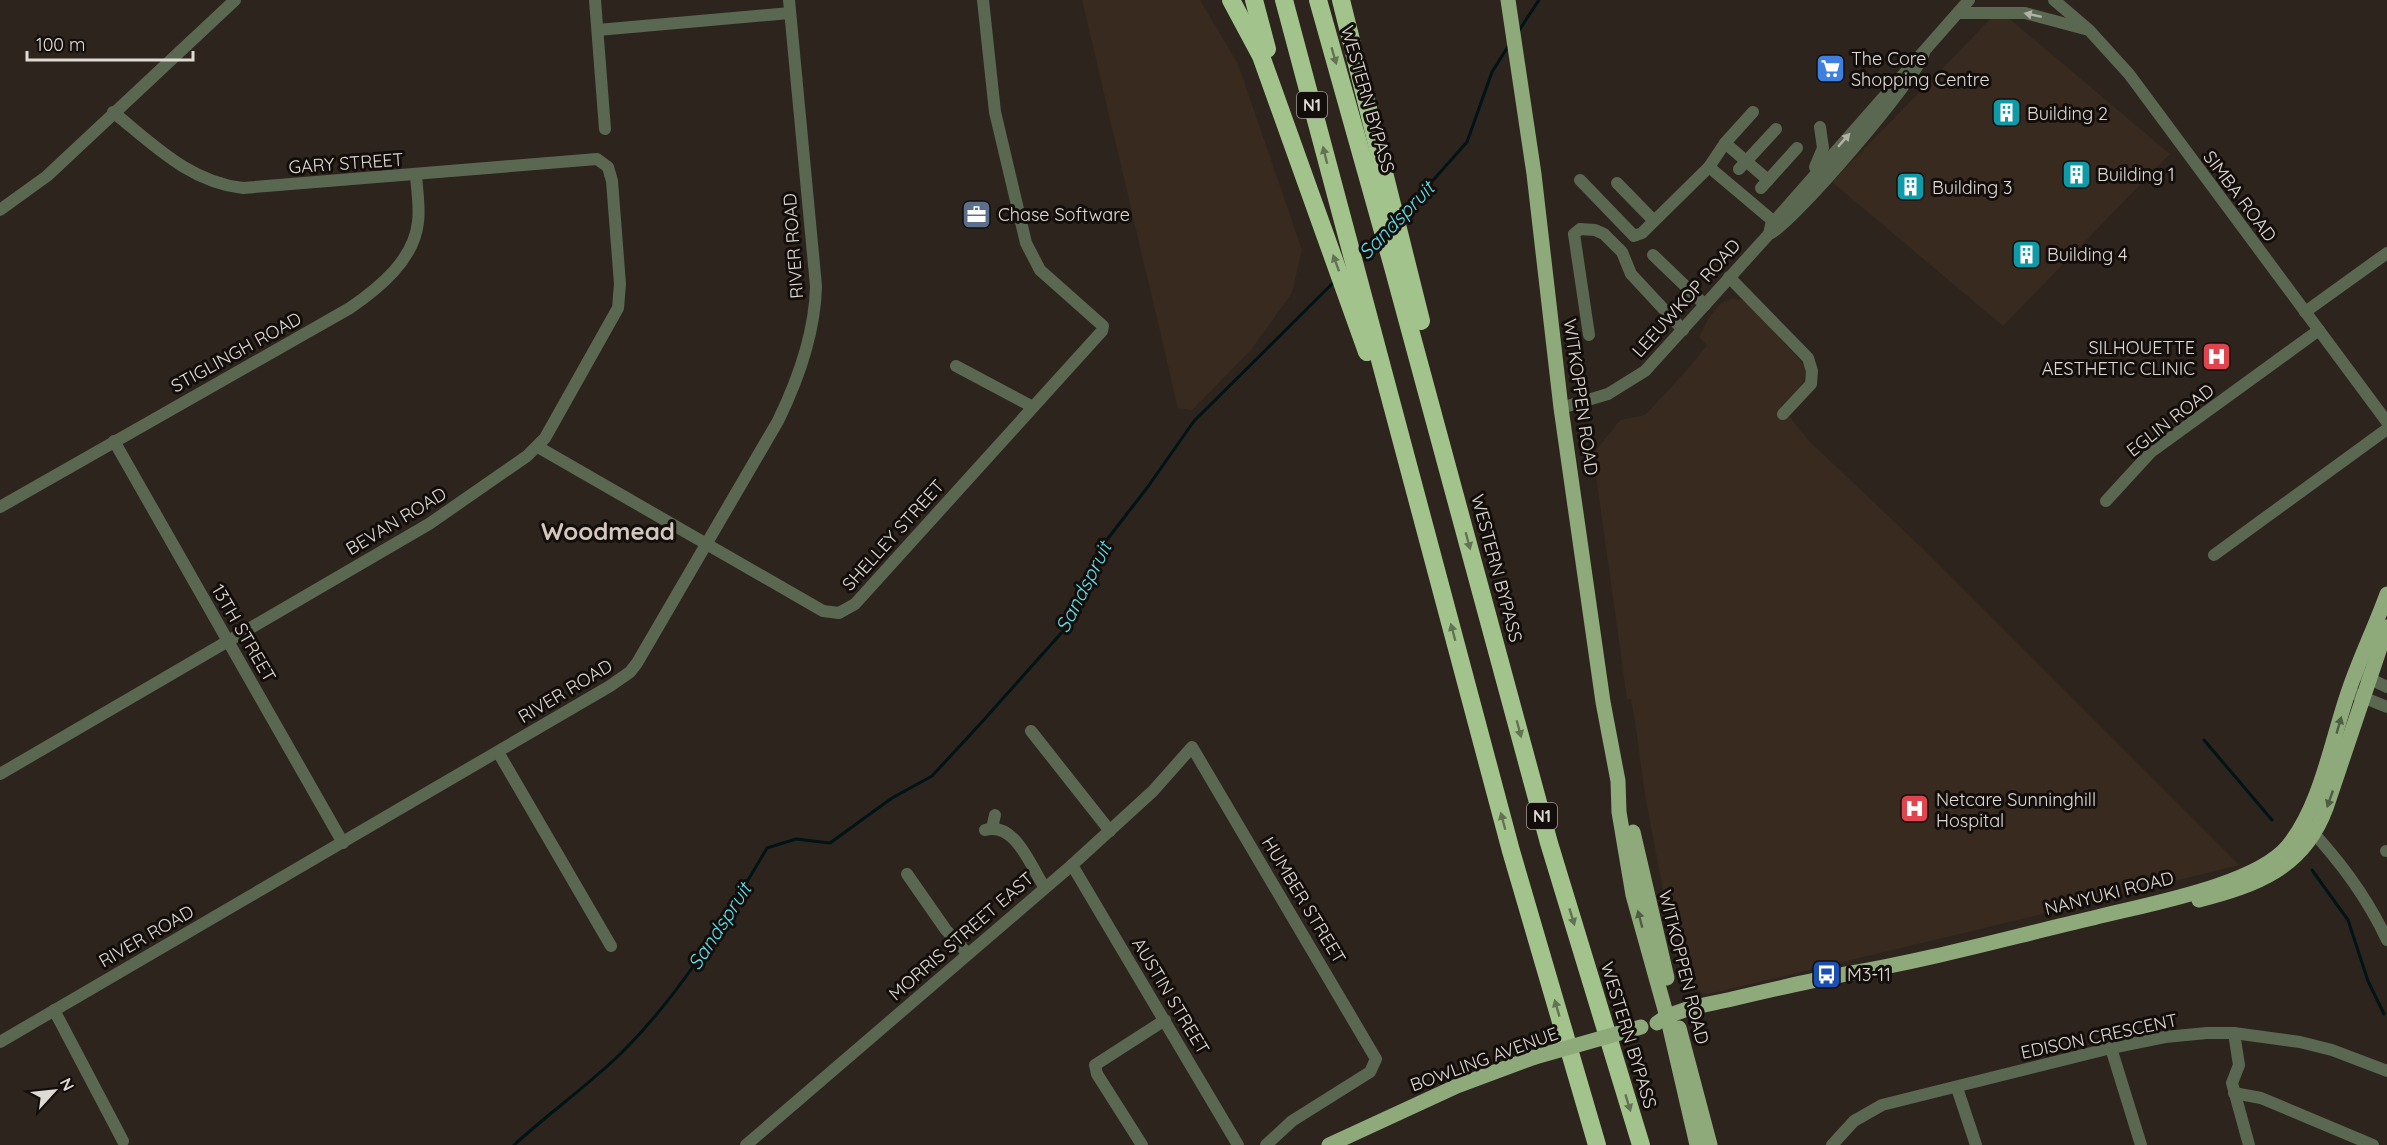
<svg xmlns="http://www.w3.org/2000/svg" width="2387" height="1145" font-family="Quicksand,sans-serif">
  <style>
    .built { fill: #382a1f }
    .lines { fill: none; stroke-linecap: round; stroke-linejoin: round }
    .stream { stroke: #001316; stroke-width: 3 }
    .minor { stroke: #5a6852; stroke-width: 12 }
    .major { stroke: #8eaa7b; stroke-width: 15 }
    .highway { stroke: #a2c48c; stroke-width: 18 }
    .major-bridge { stroke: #8eaa7b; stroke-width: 15 }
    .oneway { fill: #b1b2a7 }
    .oneway2 { fill: #627252 }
    .oneway3 { fill: #505c43 }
    .labels { text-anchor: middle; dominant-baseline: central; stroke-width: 6; stroke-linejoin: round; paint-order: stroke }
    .shield { fill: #130e0b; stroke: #a29d98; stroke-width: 1.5 }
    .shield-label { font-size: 16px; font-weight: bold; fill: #e0dad5 }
    .poi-label { font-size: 18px; fill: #e0dad5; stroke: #130e0b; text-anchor: start }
    .street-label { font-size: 18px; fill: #e0dad5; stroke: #130e0b }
    .water-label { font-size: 20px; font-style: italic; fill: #5fe2ee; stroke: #130e0b }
    .district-label { font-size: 24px; font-weight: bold; fill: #d4c7be; stroke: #130e0b }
  </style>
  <rect width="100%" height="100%" fill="#2d241d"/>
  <g class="built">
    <polygon points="1082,0 1200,0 1238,64 1302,250 1292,293 1251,350 1192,410 1178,408"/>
    <polygon points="1999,10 2170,154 2003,326 1832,182"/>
    <polygon points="1731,299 1742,300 1750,306 1806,367 1806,376 1800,387 1781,406 1808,440 1920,546 2239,865 2103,899 2082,901 2074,906 2022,919 1709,994 1702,993 1679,975 1645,795 1635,722 1631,699 1627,699 1593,454 1620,420 1645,415 1686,371 1707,345 1699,337 1708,319 1721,303"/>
  </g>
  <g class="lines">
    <g class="stream">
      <polyline points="1518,32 1539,0"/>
      <polyline points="1403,214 1467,142 1492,72 1509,45"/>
      <polyline points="1360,257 1379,238"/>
      <polyline points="2204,740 2272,820"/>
      <polyline points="2312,870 2348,920 2368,981 2384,1014"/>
      <path d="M514,1145C547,1115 583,1089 615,1059C679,998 723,923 767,848L796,839L830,843L892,798L932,776L981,723L1064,630L1099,550L1147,488L1194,421L1334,282"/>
    </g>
    <g class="minor">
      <polyline points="595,0 605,129"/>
      <polyline points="2054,0 2089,30 2129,74 2387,422"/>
      <polyline points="1958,13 2025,13 2085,29"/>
      <polyline points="598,30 790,13"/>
      <polyline points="1725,143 1768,180"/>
      <polyline points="1709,167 1725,143 1753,112"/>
      <polyline points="1815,167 1823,148 1820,127"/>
      <polyline points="1739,169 1776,129"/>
      <polyline points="1580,180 1634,236 1642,233 1709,167 1779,226"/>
      <polyline points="1617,183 1654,221"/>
      <polyline points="1761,188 1797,148"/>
      <polyline points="0,210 47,176 235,0"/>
      <polyline points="1769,234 1771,225 1969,0"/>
      <polyline points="1653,255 1705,305"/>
      <polyline points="1729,277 1808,358 1812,371 1811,384 1783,414"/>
      <polyline points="2305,312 2387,253"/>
      <polyline points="1589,335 1574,234 1580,229 1595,230 1604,234 1622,252 1631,274 1683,330"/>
      <polyline points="956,366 1033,407"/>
      <path d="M1561,408L1608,394L1645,371L1769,234C1788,229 1919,76 1924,53"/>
      <polyline points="114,441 343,843"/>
      <polyline points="538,447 823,611 839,613 855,604 1102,331 1103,326 1040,270 1026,243 995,112 983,0"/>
      <polyline points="2106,501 2151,452 2319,330"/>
      <path d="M0,507L350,308C379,288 414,260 418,222C420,207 417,191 416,175"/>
      <polyline points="2214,555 2387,429"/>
      <polyline points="2356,672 2387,687"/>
      <polyline points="2355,694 2387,707"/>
      <polyline points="1031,731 1110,831"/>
      <polyline points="498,752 611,946"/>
      <path d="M0,774L429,524L527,456L545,438L618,308L620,284L612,181L608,167L597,159L243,188C189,182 153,144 113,112"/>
      <path d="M2308,827C2341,862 2367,897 2387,940"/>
      <polyline points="992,828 995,815"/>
      <path d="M985,830C1016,821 1031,868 1045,888"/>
      <polyline points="2386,851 2387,851"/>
      <polyline points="1072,865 1238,1145"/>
      <polyline points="907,874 946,930 968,954"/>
      <polyline points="54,1010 123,1141"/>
      <polyline points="2234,1033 2239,1065 2232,1083 2249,1145"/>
      <path d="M0,1042L610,686L630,672L637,663L778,421C798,380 815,332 816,286L789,0"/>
      <polyline points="2111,1048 2141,1145"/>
      <polyline points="1957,1088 1976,1145"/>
      <polyline points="2234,1093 2261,1098 2373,1145"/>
      <polyline points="746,1145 1072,865 1153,791 1192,747 1376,1059 1370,1072 1292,1121 1266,1145"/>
      <polyline points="1142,1145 1097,1074 1095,1065 1165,1020"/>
      <polyline points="1832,1145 1854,1121 1882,1105 2111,1048 2165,1037 2207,1033 2234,1033 2300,1042 2332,1050 2387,1071"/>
    </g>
    <g class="major">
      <polyline points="1508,0 1534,174 1561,408 1603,702 1618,781 1619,812 1633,895 1669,1024 1697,1145"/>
      <polyline points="1633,832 1667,978"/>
      <path d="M2199,900C2257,885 2304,868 2326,808L2387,627"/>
      <path d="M1657,1023C1678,1008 1707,1005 1732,999C1770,990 1808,981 1846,974C1929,960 2011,937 2093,918C2143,905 2255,886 2288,846C2321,806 2332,738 2349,690C2360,658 2375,627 2387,594"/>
      <polyline points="1679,1028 1710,1145"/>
      <polyline points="1329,1145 1457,1086 1535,1057"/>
    </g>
    <g class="highway">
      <polyline points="1231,0 1261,56 1367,352"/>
      <polyline points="1254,0 1267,49"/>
      <polyline points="1284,0 1511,851 1597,1145"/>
      <polyline points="1318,0 1393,267 1549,843 1641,1145"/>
      <polyline points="1341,0 1421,321"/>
    </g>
    <polyline class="major-bridge" points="1535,1057 1641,1027"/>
  </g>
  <defs><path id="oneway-solid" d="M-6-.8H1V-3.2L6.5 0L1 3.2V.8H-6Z" transform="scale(1.5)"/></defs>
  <g class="oneway">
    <use href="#oneway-solid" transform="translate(2033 15) rotate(-168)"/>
    <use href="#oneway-solid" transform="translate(1844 140) rotate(-49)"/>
  </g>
  <g class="oneway2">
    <use href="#oneway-solid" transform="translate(1334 56) rotate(74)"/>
    <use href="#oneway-solid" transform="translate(1325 155) rotate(-104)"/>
    <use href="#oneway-solid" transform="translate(1336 263) rotate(-110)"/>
    <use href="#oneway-solid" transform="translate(1468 541) rotate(75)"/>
    <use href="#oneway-solid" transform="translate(1453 632) rotate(-105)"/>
    <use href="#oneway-solid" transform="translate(1519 729) rotate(75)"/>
    <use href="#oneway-solid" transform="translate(1503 821) rotate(-105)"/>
    <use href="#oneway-solid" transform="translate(1572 917) rotate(73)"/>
    <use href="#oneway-solid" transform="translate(1557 1008) rotate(-106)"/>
    <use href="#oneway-solid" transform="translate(1628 1103) rotate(73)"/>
  </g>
  <g class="oneway3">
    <use href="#oneway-solid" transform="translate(2339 725) rotate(-74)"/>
    <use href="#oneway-solid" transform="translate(2330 799) rotate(109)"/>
    <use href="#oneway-solid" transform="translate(1640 919) rotate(-105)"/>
  </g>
  <defs>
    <symbol id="supermarket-square" viewBox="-11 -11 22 22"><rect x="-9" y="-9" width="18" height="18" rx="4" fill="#3f7fe0" stroke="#130e0b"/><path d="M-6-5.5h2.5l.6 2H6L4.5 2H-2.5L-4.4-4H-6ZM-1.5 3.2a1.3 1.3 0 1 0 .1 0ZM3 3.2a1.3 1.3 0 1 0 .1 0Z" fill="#fff"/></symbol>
    <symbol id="building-square" viewBox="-11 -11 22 22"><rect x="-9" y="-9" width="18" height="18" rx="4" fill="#0f9aa8" stroke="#130e0b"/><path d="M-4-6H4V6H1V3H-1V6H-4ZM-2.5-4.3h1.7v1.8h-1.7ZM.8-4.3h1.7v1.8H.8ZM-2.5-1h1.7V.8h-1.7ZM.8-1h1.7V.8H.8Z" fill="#fff"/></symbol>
    <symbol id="office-square" viewBox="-11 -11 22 22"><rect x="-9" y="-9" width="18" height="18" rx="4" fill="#5c6f8a" stroke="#130e0b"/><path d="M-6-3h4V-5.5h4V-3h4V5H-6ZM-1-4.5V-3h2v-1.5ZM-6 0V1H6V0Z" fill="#fff"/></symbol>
    <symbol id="hospital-square" viewBox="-11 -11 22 22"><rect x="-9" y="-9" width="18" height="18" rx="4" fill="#e0444e" stroke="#130e0b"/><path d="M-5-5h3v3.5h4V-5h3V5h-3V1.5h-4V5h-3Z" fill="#fff"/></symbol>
    <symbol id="bus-square" viewBox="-11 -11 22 22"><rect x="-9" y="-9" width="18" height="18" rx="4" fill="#1a4fb4" stroke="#130e0b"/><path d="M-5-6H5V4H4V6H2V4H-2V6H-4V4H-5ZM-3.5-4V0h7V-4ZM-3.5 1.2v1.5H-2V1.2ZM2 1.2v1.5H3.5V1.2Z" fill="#fff"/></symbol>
  </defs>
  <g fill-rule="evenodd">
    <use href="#supermarket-square" x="1814" y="52" width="33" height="33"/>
    <use href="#building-square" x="1990" y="96" width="33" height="33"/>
    <use href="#building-square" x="2060" y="158" width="33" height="33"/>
    <use href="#building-square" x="1894" y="170" width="33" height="33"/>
    <use href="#office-square" x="960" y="198" width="33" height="33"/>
    <use href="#building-square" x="2010" y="238" width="33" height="33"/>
    <use href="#hospital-square" x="2200" y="340" width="33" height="33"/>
    <use href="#hospital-square" x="1898" y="792" width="33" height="33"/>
    <use href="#bus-square" x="1810" y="958" width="33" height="33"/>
  </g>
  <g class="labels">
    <g class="shield">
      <rect x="1297" y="92" width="30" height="26" rx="4.5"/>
      <rect x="1527" y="803" width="30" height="26" rx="4.5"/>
    </g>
    <g class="shield-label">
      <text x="1312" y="105">N1</text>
      <text x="1542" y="816">N1</text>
    </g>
    <g class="poi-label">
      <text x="1851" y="58">The Core<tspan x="1851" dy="21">Shopping Centre</tspan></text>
      <text x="2027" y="113">Building 2</text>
      <text x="2097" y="174">Building 1</text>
      <text x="1932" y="187">Building 3</text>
      <text x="998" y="214">Chase Software</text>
      <text x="2047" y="254">Building 4</text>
      <text x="2195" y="347" text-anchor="end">SILHOUETTE<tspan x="2195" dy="21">AESTHETIC CLINIC</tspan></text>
      <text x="1936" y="799">Netcare Sunninghill<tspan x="1936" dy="21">Hospital</tspan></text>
      <text x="1847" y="974">M3-11</text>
    </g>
    <g class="street-label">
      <text transform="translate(1368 99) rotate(74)">WESTERN BYPASS</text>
      <text transform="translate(346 163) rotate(-4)">GARY STREET</text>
      <text transform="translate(2240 196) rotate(53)">SIMBA ROAD</text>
      <text transform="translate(793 246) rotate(-94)">RIVER ROAD</text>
      <text transform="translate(1686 298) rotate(-48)">LEEUWKOP ROAD</text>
      <text transform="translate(236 352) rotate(-29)">STIGLINGH ROAD</text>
      <text transform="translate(1581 397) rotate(82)">WITKOPPEN ROAD</text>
      <text transform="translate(2170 420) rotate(-38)">EGLIN ROAD</text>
      <text transform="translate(396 521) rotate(-31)">BEVAN ROAD</text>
      <text transform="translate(893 535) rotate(-48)">SHELLEY STREET</text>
      <text transform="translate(1497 568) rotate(75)">WESTERN BYPASS</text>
      <text transform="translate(244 633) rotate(60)">13TH STREET</text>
      <text transform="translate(565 691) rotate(-31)">RIVER ROAD</text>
      <text transform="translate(2109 893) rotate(-14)">NANYUKI ROAD</text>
      <text transform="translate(1304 900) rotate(59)">HUMBER STREET</text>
      <text transform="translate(146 936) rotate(-30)">RIVER ROAD</text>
      <text transform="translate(961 936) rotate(-41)">MORRIS STREET EAST</text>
      <text transform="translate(1684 967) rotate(76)">WITKOPPEN ROAD</text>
      <text transform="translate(1171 996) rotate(59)">AUSTIN STREET</text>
      <text transform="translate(1629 1035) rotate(73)">WESTERN BYPASS</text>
      <text transform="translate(2099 1036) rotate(-12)">EDISON CRESCENT</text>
      <text transform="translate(1484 1059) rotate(-20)">BOWLING AVENUE</text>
    </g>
    <g class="water-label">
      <text transform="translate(1396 220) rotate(-46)">Sandspruit</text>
      <text transform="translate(1083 587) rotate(-63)">Sandspruit</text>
      <text transform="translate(719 926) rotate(-57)">Sandspruit</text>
    </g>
    <g class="district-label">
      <text x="608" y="531">Woodmead</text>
    </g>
  </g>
  <g transform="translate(54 1091) rotate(63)" stroke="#130e0b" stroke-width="4.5" paint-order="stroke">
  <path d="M0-4.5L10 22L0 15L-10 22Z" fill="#e0dad5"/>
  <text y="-9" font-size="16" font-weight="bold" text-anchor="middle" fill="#e0dad5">N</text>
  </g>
  <path d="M27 51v9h166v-9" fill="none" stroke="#e0dad5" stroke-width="3"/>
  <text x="36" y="51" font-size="18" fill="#e0dad5" stroke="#130e0b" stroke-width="4.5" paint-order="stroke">100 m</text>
</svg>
